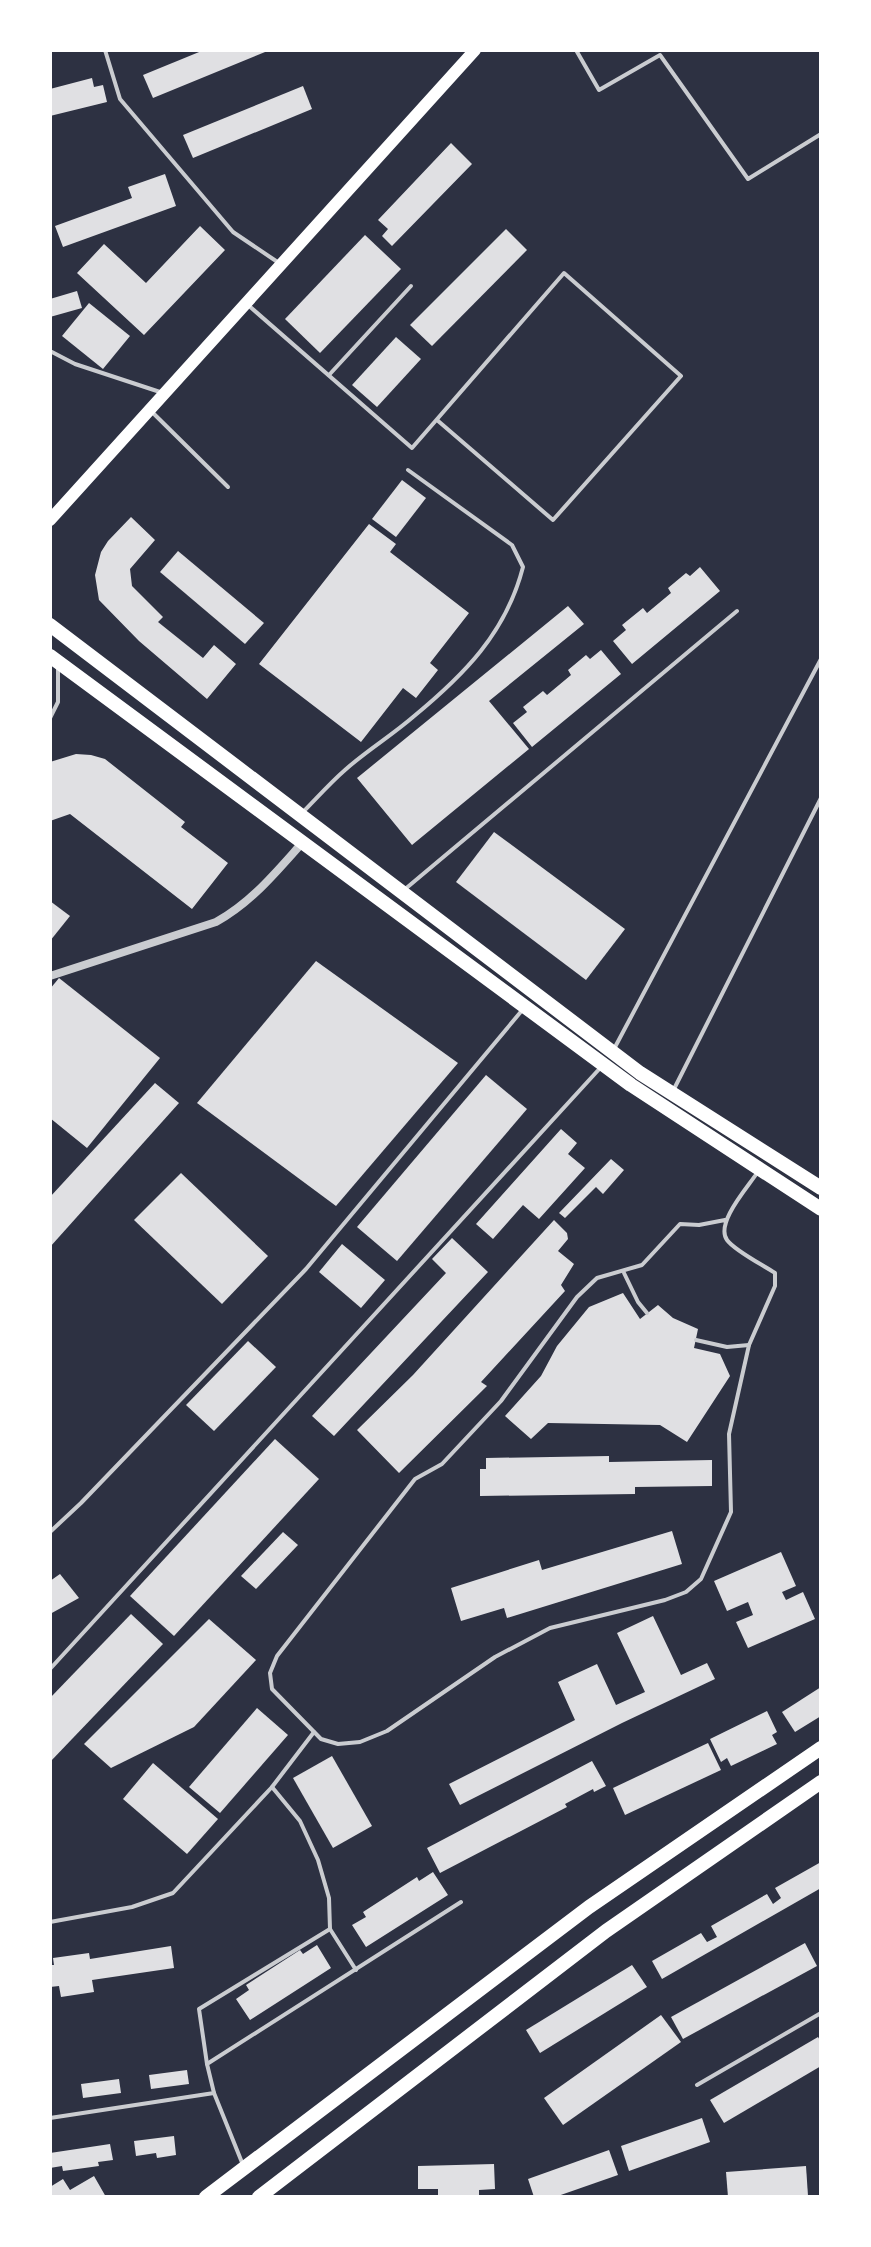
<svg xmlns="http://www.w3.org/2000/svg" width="871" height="2247" font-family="Raleway,sans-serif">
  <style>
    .building { fill: #e0e0e3 }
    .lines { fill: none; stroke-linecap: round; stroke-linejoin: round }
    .service { stroke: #caccd0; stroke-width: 4 }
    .minor { stroke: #caccd0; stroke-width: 8 }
    .secondary { stroke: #fff; stroke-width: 12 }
    .primary { stroke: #fff; stroke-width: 14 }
  </style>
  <rect width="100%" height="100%" fill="#2d3142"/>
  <g class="building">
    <polygon points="204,50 270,50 153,98 143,75"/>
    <polygon points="92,78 94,87 103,85 107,102 50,116 50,89"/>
    <polygon points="303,86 312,109 193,158 183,135"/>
    <polygon points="451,143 472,164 392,246 382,236 388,229 378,220"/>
    <polygon points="165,174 176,206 63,247 55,226 132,198 128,187"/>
    <polygon points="200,226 225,250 144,335 77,273 104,244 146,283"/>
    <polygon points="506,229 527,250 432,346 410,325"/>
    <polygon points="365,235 401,269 320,353 285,319"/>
    <polygon points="77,291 82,308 50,317 50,299"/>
    <polygon points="89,303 130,336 103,369 62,336"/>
    <polygon points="396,337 421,359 377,407 352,385"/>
    <polygon points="402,480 426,498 396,537 372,519"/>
    <polygon points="131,517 155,540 130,569 132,586 163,617 158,622 203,658 214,645 236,664 207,699 139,641 99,600 95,575 101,552 108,541"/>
    <polygon points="369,524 396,544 390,552 469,613 430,663 438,670 416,698 403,688 361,742 259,664"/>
    <polygon points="178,551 264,623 245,644 160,572"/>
    <polygon points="700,567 720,591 632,664 613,641 626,630 622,625 643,608 647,613 671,593 668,588 686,573 690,576"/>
    <polygon points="568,606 584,624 489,701 529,749 412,845 357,778"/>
    <polygon points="601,650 621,674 532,747 513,723 527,712 523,707 543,691 547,695 571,675 568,670 586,655 590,659"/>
    <polygon points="76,754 91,755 105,759 185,822 181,827 228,863 192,909 70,814 50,821 50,762"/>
    <polygon points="494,832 625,929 586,980 456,882"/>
    <polygon points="50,901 70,916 50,941"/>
    <polygon points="316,961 458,1063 336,1206 197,1103"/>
    <polygon points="59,978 160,1058 87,1148 50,1118 50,989"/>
    <polygon points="486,1075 527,1109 397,1261 357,1227"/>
    <polygon points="155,1083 179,1103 50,1247 50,1197"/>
    <polygon points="561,1129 577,1143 568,1154 585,1168 539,1219 523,1205 493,1239 476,1224"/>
    <polygon points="611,1159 624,1170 603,1194 596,1187 565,1218 559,1213"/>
    <polygon points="181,1173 268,1256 222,1304 134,1220"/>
    <polygon points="554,1220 567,1233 568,1239 558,1251 574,1264 561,1285 565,1291 481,1382 487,1386 399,1473 357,1430 413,1375"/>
    <polygon points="452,1238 488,1272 334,1436 312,1416 446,1273 432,1259"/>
    <polygon points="342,1244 385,1280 361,1308 319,1272"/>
    <polygon points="623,1293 640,1319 658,1305 673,1318 698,1329 694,1348 720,1354 730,1376 687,1442 660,1425 548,1423 531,1439 505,1416 541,1376 557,1346 589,1307"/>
    <polygon points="248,1341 276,1367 214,1431 186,1405"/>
    <polygon points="275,1439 319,1479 174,1636 130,1596"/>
    <polygon points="609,1456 609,1462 712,1460 712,1486 635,1487 635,1494 480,1496 480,1469 486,1469 486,1458"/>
    <polygon points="672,1531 682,1564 507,1618 504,1608 461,1621 451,1588 539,1560 542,1570"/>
    <polygon points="283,1532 298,1545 256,1589 241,1576"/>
    <polygon points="781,1552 796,1586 782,1592 786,1600 803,1592 815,1619 748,1648 736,1622 753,1615 748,1602 727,1611 714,1581"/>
    <polygon points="60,1574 79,1598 50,1614 50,1581"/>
    <polygon points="131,1614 163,1644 50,1762 50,1698"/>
    <polygon points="653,1616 681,1675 707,1663 715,1679 622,1723 460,1805 449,1784 575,1720 558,1682 597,1664 616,1705 645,1692 617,1633"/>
    <polygon points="209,1619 256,1660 194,1727 111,1768 84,1744"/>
    <polygon points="821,1687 821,1716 795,1732 782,1712"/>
    <polygon points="257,1708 288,1735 220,1813 189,1787"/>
    <polygon points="767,1711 777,1732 772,1735 777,1744 731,1766 727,1758 721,1762 710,1739"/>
    <polygon points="708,1743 721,1770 625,1815 613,1788"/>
    <polygon points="332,1756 372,1826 333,1848 293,1778"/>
    <polygon points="592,1761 606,1786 594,1792 593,1789 565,1804 567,1807 440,1873 427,1848"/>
    <polygon points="153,1763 218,1819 187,1854 123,1799"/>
    <polygon points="821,1862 821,1888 662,1979 652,1961 701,1933 707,1942 717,1937 711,1926 767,1894 773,1904 781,1898 775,1888"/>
    <polygon points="433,1872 448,1895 366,1947 352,1925 366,1917 363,1912 417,1877 419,1881"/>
    <polygon points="805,1943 817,1966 683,2039 671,2017"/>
    <polygon points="317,1945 331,1968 250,2020 236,1999 249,1990 246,1985 300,1950 303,1954"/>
    <polygon points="171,1946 174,1968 92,1980 94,1992 61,1997 59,1986 50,1987 50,1965 54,1965 53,1958 89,1953 90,1959"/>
    <polygon points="632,1965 647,1987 540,2053 526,2030"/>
    <polygon points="661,2015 681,2042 563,2125 544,2098"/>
    <polygon points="818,2037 821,2042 821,2066 724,2123 710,2100"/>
    <polygon points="187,2070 189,2084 151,2089 149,2075"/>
    <polygon points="119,2079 121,2093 83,2098 81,2084"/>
    <polygon points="702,2118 710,2142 629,2171 621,2146"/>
    <polygon points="174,2136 176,2155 157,2158 156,2153 136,2156 134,2141"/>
    <polygon points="110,2144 113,2160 98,2162 99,2166 63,2171 62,2166 50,2168 50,2153"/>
    <polygon points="609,2150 618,2175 555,2197 534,2197 528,2179"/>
    <polygon points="494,2164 495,2189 479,2190 479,2197 438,2197 438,2189 418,2189 418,2166"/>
    <polygon points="806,2166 808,2196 728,2197 726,2172"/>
    <polygon points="94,2176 106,2197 50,2197 50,2187 63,2179 70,2190"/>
  </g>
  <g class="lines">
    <g class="service">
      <polyline points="105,50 120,99 233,232 279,263"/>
      <polyline points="576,50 599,90 660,55 748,179 821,134"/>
      <polyline points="248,305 412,448 564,273 681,376 553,520 437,420"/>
      <polyline points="50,351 75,364 160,392"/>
      <polyline points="329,375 411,286"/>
      <polyline points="152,412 228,487"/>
      <polyline points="50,718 58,702 58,669"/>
      <path d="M302,813C316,799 330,783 345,770C366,751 391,736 413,717C464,675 506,633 523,567L512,545L408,470"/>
      <polyline points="404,890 737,611"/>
      <polyline points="614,1049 821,659"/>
      <polyline points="673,1091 821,798"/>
      <path d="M725,1220L699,1225L680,1224L642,1265L597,1278L577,1297L501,1401L442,1464L415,1479L277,1656L270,1673L272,1689L321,1739L338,1744L360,1742L387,1731L495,1657L550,1628L665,1600L686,1592L701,1579L731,1512L729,1434L749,1345L775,1286V1273C763,1265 735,1251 727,1240C715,1223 748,1187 757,1173"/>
      <polyline points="624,1273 638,1302 647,1313"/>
      <polyline points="696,1340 727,1347 749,1345"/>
      <polyline points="50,1532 81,1503 306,1269 524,1008"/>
      <polyline points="50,1669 602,1066"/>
      <polyline points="272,1787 300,1821 318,1860 329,1898 330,1929 356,1970"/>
      <polyline points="50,1922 132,1907 173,1893 272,1787 314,1732"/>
      <polyline points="207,2064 199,2009 330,1929"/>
      <polyline points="697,2085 821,2013"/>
      <polyline points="214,2093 243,2165"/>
      <polyline points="50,2118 214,2093 207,2064 461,1902"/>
    </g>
    <path class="minor" d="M50,976L216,922C252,902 276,872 303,842"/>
    <polyline class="secondary" points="50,520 475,50"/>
    <g class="primary">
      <polyline points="50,625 640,1073 821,1188"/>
      <polyline points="50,656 631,1085 821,1209"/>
      <polyline points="206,2197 589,1907 821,1748"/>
      <polyline points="259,2197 606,1931 821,1782"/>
    </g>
  </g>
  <rect width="871" height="2247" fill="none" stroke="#ffffff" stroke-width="104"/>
</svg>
